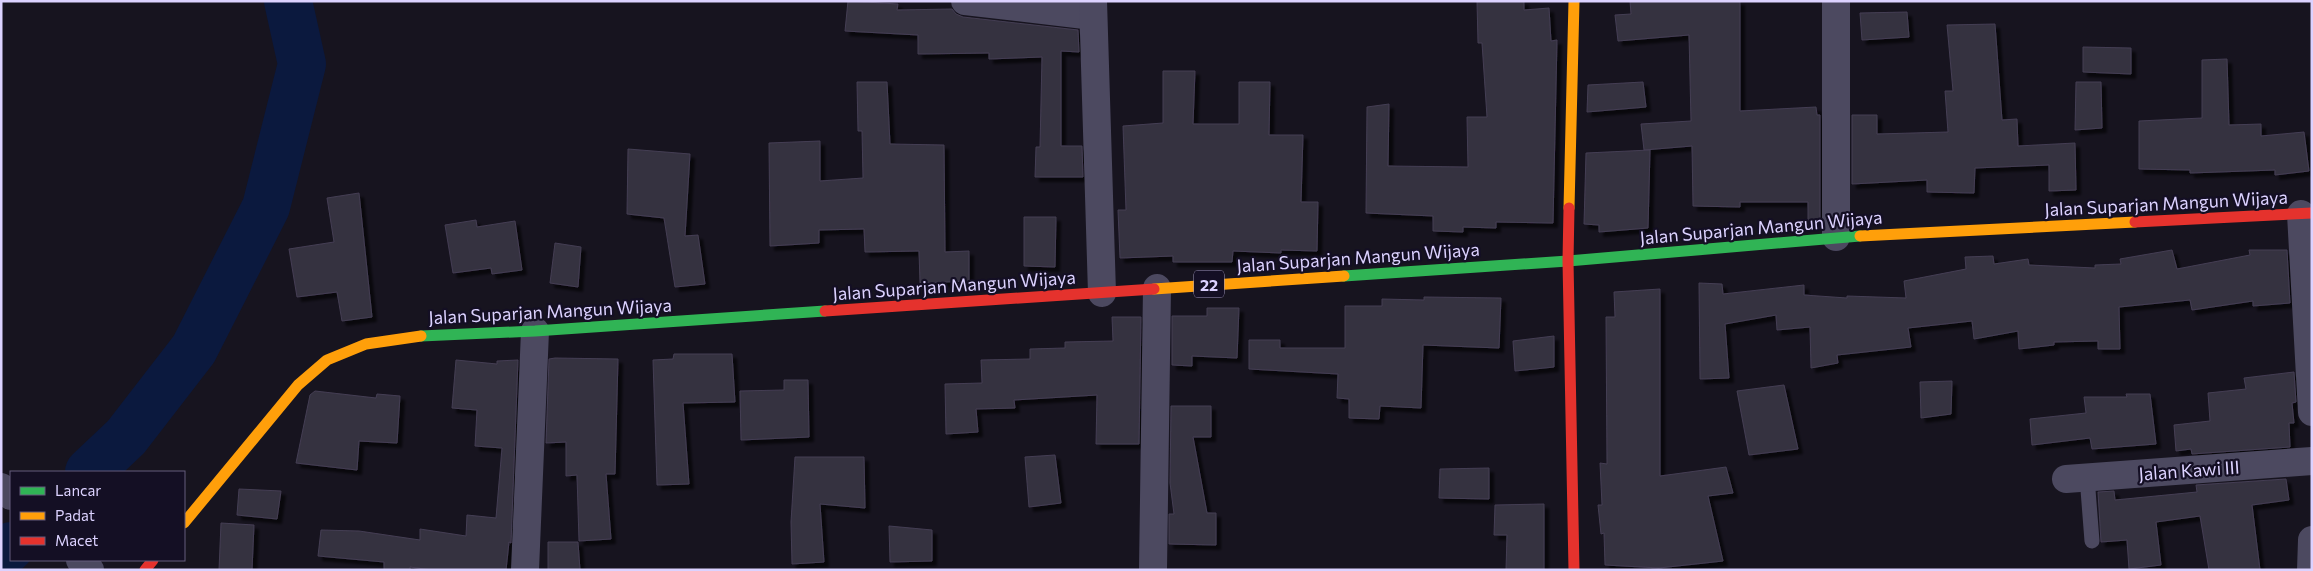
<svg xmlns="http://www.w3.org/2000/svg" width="2313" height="571" font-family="Commissioner,sans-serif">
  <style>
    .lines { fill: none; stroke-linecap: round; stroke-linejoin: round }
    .stream { stroke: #0b193e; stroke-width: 8 }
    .river { stroke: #0b193e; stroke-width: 48 }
    .building { fill: #363241; stroke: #443e53; filter: url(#shadow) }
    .lane { stroke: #4c4960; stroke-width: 15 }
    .street { stroke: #4c4960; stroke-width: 28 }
    .fast { stroke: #30b455; stroke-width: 11 }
    .slow { stroke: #ff9f0a; stroke-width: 11 }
    .jam { stroke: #e5322d; stroke-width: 11 }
    .labels { text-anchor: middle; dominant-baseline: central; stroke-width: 4.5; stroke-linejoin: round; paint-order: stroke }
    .shield { fill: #140f24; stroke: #a098bd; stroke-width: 1 }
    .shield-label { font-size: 16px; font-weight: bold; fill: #dcd2ff }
    .street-label { font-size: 18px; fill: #dcd2ff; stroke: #140f24 }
  </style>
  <defs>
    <filter id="shadow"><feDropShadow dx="4.5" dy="4.5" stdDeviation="1" flood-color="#0009"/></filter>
  </defs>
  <rect width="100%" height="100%" fill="#17141f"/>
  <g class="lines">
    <polyline class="stream" points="1,558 15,570"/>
    <g class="river">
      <polyline points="89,472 126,437 194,349 266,207 302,64 288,1"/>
      <polyline points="1,556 11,546"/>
    </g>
  </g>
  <g class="building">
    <polygon points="848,1 898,4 897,10 952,9 956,14 963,17 1078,30 1079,52 1061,51 1061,146 1082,146 1083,177 1035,177 1036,147 1040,147 1042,57 989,59 989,53 918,54 918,35 845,31"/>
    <polygon points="1477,1 1524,1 1524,10 1549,8 1551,41 1557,40 1553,223 1496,222 1496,228 1463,227 1463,232 1433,231 1433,216 1366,213 1367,107 1389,104 1388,166 1468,167 1467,117 1487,117 1482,43 1478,43"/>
    <polygon points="1630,1 1740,1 1740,111 1816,107 1817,115 1820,115 1820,223 1808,224 1808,202 1740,202 1740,207 1693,206 1692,146 1644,150 1641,124 1691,121 1689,35 1618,41 1615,15 1631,14"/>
    <polygon points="1907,12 1909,37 1862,40 1860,13"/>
    <polygon points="1995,24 2002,120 2017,119 2018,146 2075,143 2076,190 2049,191 2049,165 1975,168 1974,193 1927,192 1927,180 1852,184 1852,115 1877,115 1877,134 1948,132 1945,91 1953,91 1947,25"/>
    <polygon points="2083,47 2131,48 2131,74 2083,72"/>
    <polygon points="2227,59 2229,125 2261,124 2261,136 2304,132 2309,171 2275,175 2275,170 2190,173 2190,170 2139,169 2139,121 2202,118 2202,60"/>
    <polygon points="1163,71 1195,71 1193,124 1239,124 1239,82 1270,82 1269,135 1303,135 1301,202 1318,202 1317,251 1281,250 1281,253 1233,251 1232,262 1173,262 1173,256 1120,258 1118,210 1126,210 1123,126 1163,123"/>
    <polygon points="857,82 887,82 890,144 944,145 945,252 969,251 969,281 920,283 919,251 865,252 864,229 819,230 819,243 770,246 769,143 820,141 820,181 863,178 862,131 858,131"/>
    <polygon points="1643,82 1646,107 1587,112 1588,85"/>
    <polygon points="2076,82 2101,82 2102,128 2075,130"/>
    <polygon points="628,149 690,154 685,236 698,235 705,284 675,287 664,218 627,214"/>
    <polygon points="1650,150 1648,228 1599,232 1599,225 1584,224 1586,153"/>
    <polygon points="359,193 372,317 342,321 337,292 297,297 289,249 334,242 327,198"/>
    <polygon points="1024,217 1056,217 1055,267 1024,266"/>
    <polygon points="476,220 477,227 515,221 522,270 492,274 491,268 453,273 445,225"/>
    <polygon points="555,243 581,247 578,287 550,283"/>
    <polygon points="2172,250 2177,269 2250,255 2249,250 2287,250 2290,303 2253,306 2253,301 2192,310 2190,300 2119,307 2120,349 2098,349 2098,341 2054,342 2054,345 2019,349 2018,331 1974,339 1972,321 1908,328 1911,347 1837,355 1838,363 1811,368 1810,327 1777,330 1776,315 1725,324 1729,378 1700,379 1699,283 1722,284 1723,294 1804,285 1804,295 1847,298 1847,296 1906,298 1904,281 1966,269 1965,257 1993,256 1994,264 2028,259 2029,265 2095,268 2095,265 2121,264 2120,259"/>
    <polygon points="1660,289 1660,476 1726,467 1733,493 1708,496 1723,561 1659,568 1605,565 1604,533 1601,534 1598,505 1602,505 1600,463 1607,464 1606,317 1615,317 1614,292"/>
    <polygon points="1424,297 1501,298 1499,348 1423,345 1421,408 1380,406 1379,419 1349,418 1349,399 1337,398 1338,374 1249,369 1249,340 1280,340 1280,348 1345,348 1345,306 1382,306 1382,299 1424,300"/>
    <polygon points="1207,308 1239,308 1237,358 1192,356 1192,366 1172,365 1172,316 1207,316"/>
    <polygon points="1112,317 1141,317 1139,444 1096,444 1097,395 1014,400 1015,408 976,409 978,432 946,434 945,384 982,383 981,360 1030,359 1030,349 1065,348 1065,342 1113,341"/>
    <polygon points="1554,336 1554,367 1515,371 1513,341"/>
    <polygon points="674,354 732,354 735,402 683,403 689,484 657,485 653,360 673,359"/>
    <polygon points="555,358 618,359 615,474 606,474 611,539 579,541 577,475 566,476 566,442 546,443 549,359"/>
    <polygon points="456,360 497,364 497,361 518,360 511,543 509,542 506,570 432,570 410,567 410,570 384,570 384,562 318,556 321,530 359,531 420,540 420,529 466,536 467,515 496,518 502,448 475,446 477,410 452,408"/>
    <polygon points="2294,372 2296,402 2292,403 2294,423 2289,423 2290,447 2192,454 2191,449 2176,451 2174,425 2210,421 2208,393 2246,389 2244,378"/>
    <polygon points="784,380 808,380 809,437 741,440 740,391 784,390"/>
    <polygon points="1952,381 1951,414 1921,418 1920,382"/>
    <polygon points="1784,385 1798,449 1749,455 1737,391"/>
    <polygon points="315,391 376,398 377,394 400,396 397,443 359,441 357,470 296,463 310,395"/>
    <polygon points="2126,394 2150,394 2156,444 2092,449 2090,438 2032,445 2030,419 2086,413 2084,397 2127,397"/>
    <polygon points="1171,406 1211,406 1211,437 1193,437 1207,513 1216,513 1216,545 1169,544 1169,514 1174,514 1170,483"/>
    <polygon points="1055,455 1061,503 1029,507 1025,457"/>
    <polygon points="795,457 864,457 865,508 820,504 824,562 792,564 791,522"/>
    <polygon points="1489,468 1489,499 1439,498 1440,469"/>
    <polygon points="2286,479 2289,500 2252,505 2260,570 2209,570 2200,516 2156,522 2161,565 2129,569 2127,540 2101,542 2098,492 2114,491 2115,500 2197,492 2196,485"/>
    <polygon points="239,489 281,491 277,519 237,515"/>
    <polygon points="1544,504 1544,570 1506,570 1507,535 1494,535 1495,505"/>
    <polygon points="221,523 254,525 252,570 219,570"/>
    <polygon points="889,526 932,530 932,561 890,562"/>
    <polygon points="548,542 578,542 580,570 548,570"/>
  </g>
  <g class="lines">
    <polyline class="lane" points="2087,477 2092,541"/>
    <g class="street">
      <polyline points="965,1 1093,16"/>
      <polyline points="1093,1 1102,293"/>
      <polyline points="1836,1 1836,237"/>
      <polyline points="2301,214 2312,412"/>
      <polyline points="2066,479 2312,461"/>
      <polyline points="1,487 11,496"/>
      <polyline points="80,560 90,570"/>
      <polyline points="525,570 535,331"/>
      <polyline points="1153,570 1157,288"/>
      <polyline points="2311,570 2312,540"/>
    </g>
    <g class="fast">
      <polyline points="1344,276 1568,261 1860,236"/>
      <polyline points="421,336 535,331 825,311"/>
    </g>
    <g class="slow">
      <polyline points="1569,208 1574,1"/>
      <polyline points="1860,236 2135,222"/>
      <polyline points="1154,289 1344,276"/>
      <polyline points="184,523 298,385 327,360 366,344 421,336"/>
    </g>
    <g class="jam">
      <polyline points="1569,208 1568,261 1574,570"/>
      <polyline points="2135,222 2312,213"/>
      <polyline points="825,311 1154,289"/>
      <polyline points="145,570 153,560"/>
    </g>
  </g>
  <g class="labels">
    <rect class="shield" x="1194" y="270.5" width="30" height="27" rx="4"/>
    <g class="shield-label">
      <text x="1209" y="284">22</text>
    </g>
    <g class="street-label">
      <text transform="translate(2166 203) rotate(-3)">Jalan Suparjan Mangun Wijaya</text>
      <text transform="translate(1761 227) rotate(-5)">Jalan Suparjan Mangun Wijaya</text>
      <text transform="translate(1358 257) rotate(-4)">Jalan Suparjan Mangun Wijaya</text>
      <text transform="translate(954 285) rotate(-4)">Jalan Suparjan Mangun Wijaya</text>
      <text transform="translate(550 311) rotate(-3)">Jalan Suparjan Mangun Wijaya</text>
      <text transform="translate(2189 470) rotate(-4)">Jalan Kawi III</text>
    </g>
  </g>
  <rect width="2313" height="571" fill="none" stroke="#dcd2ff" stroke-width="5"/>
  <rect x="10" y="471" width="175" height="90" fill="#140f24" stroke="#645d7c"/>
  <rect x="20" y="487" width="25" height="8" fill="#30b455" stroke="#645d7c"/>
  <text x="55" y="496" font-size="15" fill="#dcd2ff">Lancar</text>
  <rect x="20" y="512" width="25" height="8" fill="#ff9f0a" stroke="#645d7c"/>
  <text x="55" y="521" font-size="15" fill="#dcd2ff">Padat</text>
  <rect x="20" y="537" width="25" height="8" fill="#e5322d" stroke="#645d7c"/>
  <text x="55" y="546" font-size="15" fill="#dcd2ff">Macet</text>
</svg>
